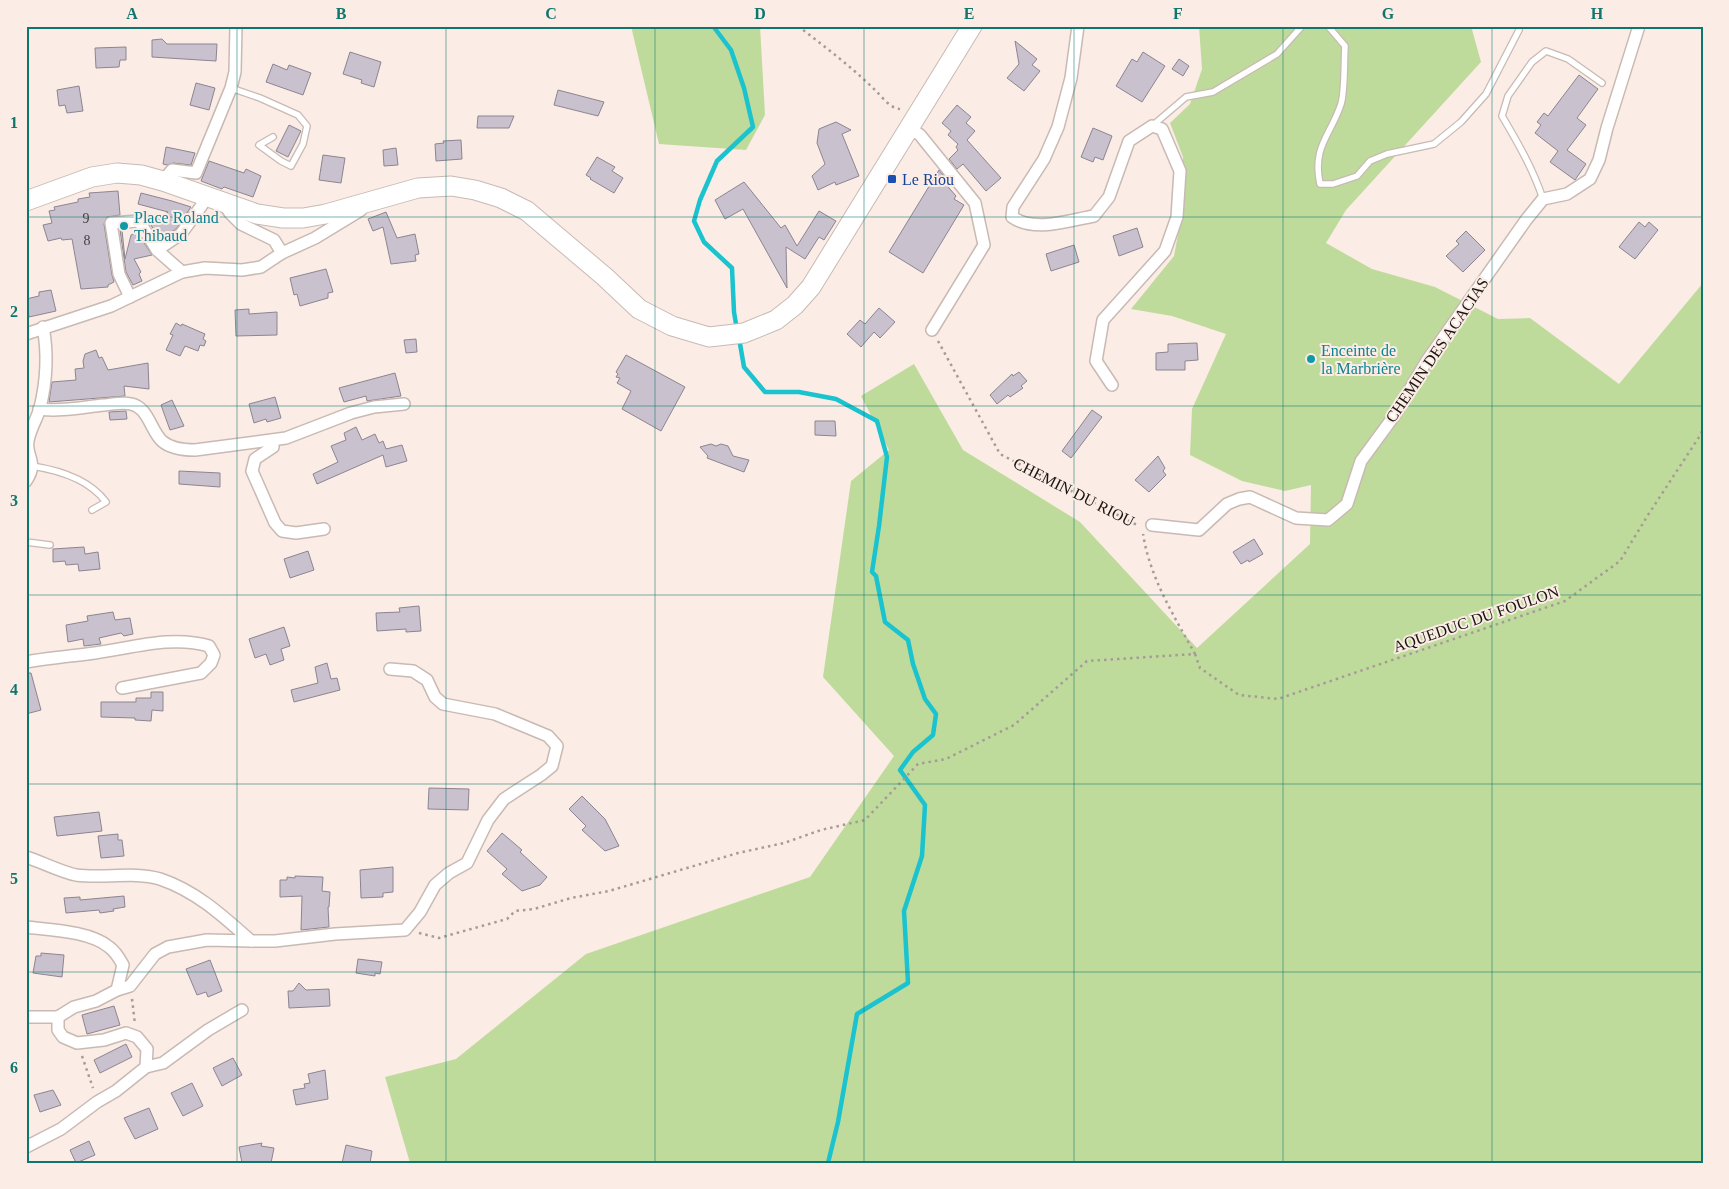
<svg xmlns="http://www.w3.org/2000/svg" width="1729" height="1189" font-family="Georgia,serif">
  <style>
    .green { fill: #bfdb9b }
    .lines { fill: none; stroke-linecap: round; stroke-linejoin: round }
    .stream { stroke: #1ac3ce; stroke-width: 4.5 }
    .building { fill: #c9c1ce; stroke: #8c8591 }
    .lane-casing { stroke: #c8bab3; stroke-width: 8 }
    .street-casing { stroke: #c8bab3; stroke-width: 14 }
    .primary-casing { stroke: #c8bab3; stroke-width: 21 }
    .path { stroke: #a69b96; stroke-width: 2.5; stroke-dasharray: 2.5 4; stroke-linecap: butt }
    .lane { stroke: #fff; stroke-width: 5.5 }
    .street { stroke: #fff; stroke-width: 11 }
    .primary { stroke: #fff; stroke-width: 19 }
    .grid { fill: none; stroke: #0f766e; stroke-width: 1; stroke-opacity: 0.55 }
    .transit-dot { fill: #1a4fb4; stroke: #fbece5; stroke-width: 2 }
    .culture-dot { fill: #0f9aa8; stroke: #fbece5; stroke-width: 2 }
    .labels { text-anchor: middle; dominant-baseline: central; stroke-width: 4; stroke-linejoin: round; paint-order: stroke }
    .number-label { font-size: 14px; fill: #453f40 }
    .transit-label { font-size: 16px; fill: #164399; stroke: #fbece5; text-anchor: start }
    .culture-label { font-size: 16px; fill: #0d838f; stroke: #fbece5; text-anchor: start }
    .street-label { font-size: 16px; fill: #191411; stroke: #fbece5 }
    .neatline { fill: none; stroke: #0f766e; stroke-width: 2 }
    .grid-label { font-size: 16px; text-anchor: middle; font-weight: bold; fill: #0f766e }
  </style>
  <rect width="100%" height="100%" fill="#fbece5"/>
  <g class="green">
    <polygon points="631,26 760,26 765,115 746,150 659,144"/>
    <polygon points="1199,26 1471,26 1481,62 1346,210 1326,243 1372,269 1435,287 1498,319 1530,318 1619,384 1703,283 1703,1163 410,1163 385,1077 456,1059 586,954 810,877 894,756 823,677 851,481 889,450 861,396 914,364 963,450 1080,522 1197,648 1310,544 1311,485 1285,491 1242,481 1190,455 1192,409 1226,334 1172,316 1131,309 1174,256 1183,207 1183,157 1170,123 1190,104 1202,69"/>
  </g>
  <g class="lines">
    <g class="stream">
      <polyline points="713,26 731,50 744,88 753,127 717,161 700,200 694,221 704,242 732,268 734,312 737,330"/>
      <polyline points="739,338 744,367 765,392 799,392 836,399 877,421 887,457 879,526 872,572 876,576 885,622 908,640 913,664 925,699 936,714 933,735 913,752 900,770 925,805 922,856 904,911 908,983 857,1014 838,1122 828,1163"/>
    </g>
  </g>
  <g class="building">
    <polygon points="162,39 167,44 217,44 216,61 152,57 152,40"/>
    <polygon points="1015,41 1037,59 1032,65 1040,71 1024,91 1007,78 1019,64"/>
    <polygon points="126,47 126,60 120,60 119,67 96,68 95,48"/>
    <polygon points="350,52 381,62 374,87 361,83 362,80 343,74"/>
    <polygon points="1143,52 1165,66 1142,102 1116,86 1132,59 1137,62"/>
    <polygon points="1179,59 1189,66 1183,76 1172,69"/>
    <polygon points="273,64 287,70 289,65 311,73 303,95 266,82"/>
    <polygon points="1579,75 1598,89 1577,118 1586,125 1567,150 1586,164 1575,180 1550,162 1558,151 1535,133 1541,125 1537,122 1544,113 1548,116"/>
    <polygon points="196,83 215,88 209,110 190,105"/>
    <polygon points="79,86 83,111 67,113 65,105 59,106 57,90"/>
    <polygon points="558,90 604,102 598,116 554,105"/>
    <polygon points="957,105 971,117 966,123 975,131 967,140 1001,178 986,191 963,164 957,169 949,159 958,150 956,147 958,144 948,135 951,131 942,123"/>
    <polygon points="478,116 514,116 509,128 477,128"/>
    <polygon points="836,122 851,130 842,134 859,176 836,185 835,182 818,190 812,176 825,164 817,143 819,129"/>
    <polygon points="289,125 301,131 288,157 276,151"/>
    <polygon points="1093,128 1112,136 1103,160 1095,157 1093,162 1081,157"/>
    <polygon points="461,140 462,159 436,161 435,144 444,143 443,141"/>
    <polygon points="166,147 195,153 191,165 173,163 167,165 163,164"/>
    <polygon points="396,148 398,165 384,166 383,150"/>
    <polygon points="323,155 345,158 341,183 319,180"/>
    <polygon points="597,157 615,167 612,171 623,178 614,193 590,179 591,178 586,175"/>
    <polygon points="209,161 244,173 246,169 261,176 253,197 224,187 222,189 201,181"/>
    <polygon points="939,170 946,179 943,181 956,196 954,199 964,205 923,273 889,252"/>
    <polygon points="744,182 781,228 785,225 797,246 819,211 836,221 824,240 819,237 805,259 786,247 787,288 743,209 725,219 715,200"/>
    <polygon points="118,191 120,215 107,217 104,224 112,275 114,282 108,285 108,287 81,289 72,239 62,240 61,238 48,241 43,225 52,223 49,211 55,210 54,207 78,202 78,199 90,197 89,193"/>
    <polygon points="141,193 172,201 191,207 176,229 159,239 151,225 168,212 138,204"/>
    <polygon points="386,212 397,238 415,234 419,254 415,255 416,261 391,264 383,227 373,231 368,219"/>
    <polygon points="1639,222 1645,227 1649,222 1658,230 1635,259 1619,247"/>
    <polygon points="1137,228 1143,247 1119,256 1113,236"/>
    <polygon points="120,230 122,230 125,259 131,235 137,232 152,255 134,259 141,272 139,274 142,281 133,285 126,272"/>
    <polygon points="1466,231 1485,250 1463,272 1446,256 1459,244 1456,241"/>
    <polygon points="1074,245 1079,262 1051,271 1046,254"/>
    <polygon points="326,269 333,292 328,293 328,298 300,306 297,294 294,295 290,278"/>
    <polygon points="51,290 56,311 29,317 26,299 39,296 39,292"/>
    <polygon points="879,308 895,322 880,338 874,332 861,347 847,334 860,320 865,324"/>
    <polygon points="249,309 249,314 277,312 277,335 236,336 235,310"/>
    <polygon points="176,323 181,326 182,324 205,334 203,339 206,341 204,346 200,345 198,351 185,346 180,356 166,350 173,335 170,334"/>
    <polygon points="416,339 417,352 406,353 404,340"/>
    <polygon points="1197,343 1198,360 1185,361 1185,370 1156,370 1156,353 1168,352 1168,344"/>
    <polygon points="96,350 99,358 102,357 108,370 148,363 149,389 124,386 125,396 49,402 52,382 76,380 75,369 84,368 83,361 85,354"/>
    <polygon points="626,355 685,387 661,431 622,409 631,391 617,383 620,378 616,377 618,374 616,372"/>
    <polygon points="1019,372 1027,381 1021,386 1023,388 1010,397 1008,395 997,404 990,395 1012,374 1013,376"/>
    <polygon points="395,373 401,396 367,401 366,396 344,402 339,388"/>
    <polygon points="275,397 281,418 267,422 266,419 254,423 249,404"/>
    <polygon points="172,400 184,426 170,430 161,405"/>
    <polygon points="1092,410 1102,417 1071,458 1062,451"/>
    <polygon points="126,411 127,419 110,420 109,412"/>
    <polygon points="815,421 835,421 836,436 815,435"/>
    <polygon points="356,427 362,440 375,434 379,443 383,441 386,449 402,445 407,461 386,467 383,455 317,484 313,474 338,462 331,446 346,440 344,433"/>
    <polygon points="711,444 716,446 721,444 728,446 733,456 749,460 744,472 707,458 708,456 700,447"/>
    <polygon points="1158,456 1165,468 1163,471 1166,475 1149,492 1135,480"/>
    <polygon points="179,471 220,473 220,487 179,484"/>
    <polygon points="1254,539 1263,554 1249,562 1248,560 1241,564 1233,552"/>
    <polygon points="84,547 85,554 98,552 100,569 79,571 78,564 66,565 65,561 53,562 53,549"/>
    <polygon points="308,551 314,570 290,578 284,559"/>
    <polygon points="419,606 421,631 406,632 406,629 377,631 376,613 400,612 399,608"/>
    <polygon points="113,612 115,620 130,618 133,634 124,636 121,633 99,638 101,644 84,646 83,639 68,642 66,625 88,621 87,616"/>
    <polygon points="284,627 290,646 281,649 284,660 270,665 266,654 255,658 249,639"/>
    <polygon points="327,663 331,679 337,678 340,690 294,702 291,690 318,683 315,667"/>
    <polygon points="26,673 31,673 41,710 26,714"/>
    <polygon points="151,692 163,692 163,711 152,710 151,721 135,720 135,718 101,717 101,702 136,702 136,698 151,698"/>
    <polygon points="429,788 469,789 468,810 428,809"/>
    <polygon points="582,796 605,819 619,846 605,851 582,830 586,826 569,809"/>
    <polygon points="99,812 102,831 57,836 54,817"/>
    <polygon points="502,833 522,850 520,852 547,877 540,885 522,891 502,874 507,869 487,851"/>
    <polygon points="118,834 118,840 122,840 124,856 101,858 98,836"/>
    <polygon points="393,867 393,892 383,893 383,897 361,898 360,870"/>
    <polygon points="295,876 323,877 322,891 330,892 329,907 328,907 329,927 301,930 302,896 280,897 280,880 287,880 287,877 295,878"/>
    <polygon points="124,896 125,907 113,909 114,911 100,913 99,910 66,913 64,898 80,897 80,900"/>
    <polygon points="41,953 64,955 62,977 33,973 36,956 41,956"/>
    <polygon points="358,959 382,962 380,974 375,973 375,976 356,973"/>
    <polygon points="210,960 222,991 208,997 206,992 197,995 186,969"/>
    <polygon points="299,983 306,990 329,989 330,1006 289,1008 288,991 293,991"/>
    <polygon points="114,1006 120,1025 87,1034 82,1015"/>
    <polygon points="126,1044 132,1057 100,1073 94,1060"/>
    <polygon points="233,1058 242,1075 222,1086 213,1068"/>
    <polygon points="325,1070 328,1099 296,1105 293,1090 305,1088 304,1084 310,1083 308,1074"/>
    <polygon points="192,1083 203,1106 183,1116 171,1093"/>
    <polygon points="53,1090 61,1105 40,1112 34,1095"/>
    <polygon points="149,1108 158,1129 135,1139 124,1118"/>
    <polygon points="89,1141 95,1155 76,1163 70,1150"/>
    <polygon points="262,1143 261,1146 274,1148 271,1163 242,1163 239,1147"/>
    <polygon points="346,1145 372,1151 370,1163 342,1163"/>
  </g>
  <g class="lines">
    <defs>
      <g id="lane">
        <path d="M1328,26L1345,46C1344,60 1345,91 1341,104C1331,135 1312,146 1320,184H1333L1357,176L1370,161L1387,154L1434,144L1461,122L1486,94L1519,30"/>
        <polyline points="231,88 260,98 298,115 307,126 303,144 291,166 281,161 259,145 273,137"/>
        <polyline points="1152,126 1186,97 1213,92 1277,54 1302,26"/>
        <path d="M1543,199C1533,169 1518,143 1502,116L1508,96L1532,62L1546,51L1568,59L1602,83"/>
        <path d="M32,466C58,470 89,479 106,502L92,510"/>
        <polyline points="26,542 50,545"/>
      </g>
      <g id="street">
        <path d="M1078,26L1071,78L1058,127L1044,159L1013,207L1012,217C1035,233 1070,220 1094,216L1109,197L1129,141L1152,126L1162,129L1180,171L1177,217L1165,251L1103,320L1096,361L1112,385"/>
        <polyline points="910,128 920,135 975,203 984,245 932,330"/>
        <polyline points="163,181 172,170 196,173 231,88 235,72 236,26"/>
        <polyline points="224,204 230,213 241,224 274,240 282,253"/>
        <polyline points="182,272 157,250 181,234 202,205 206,196"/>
        <polyline points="130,297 119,274 111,223 139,221 157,250"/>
        <polyline points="26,334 111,306 182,272 205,268 242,270 261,267 282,253 315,238 361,210"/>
        <path d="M39,409C61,412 83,407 104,405C113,404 123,402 131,404C148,407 151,431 162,441C171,449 184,450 195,450L286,438L351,413L374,407L404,404"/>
        <polyline points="273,440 273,447 255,459 252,471 275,523 282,531 296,533 324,529"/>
        <path d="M26,481C39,462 25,456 28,441C30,429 37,419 40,408C46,383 48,353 43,327"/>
        <polyline points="1152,525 1199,530 1227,504 1239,499 1250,497 1296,518 1328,520 1347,504 1361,461 1394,416 1426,362 1526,220 1543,199 1567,194 1590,179 1599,160 1607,128 1639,26"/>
        <path d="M26,662C49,658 72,656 95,653C132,648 172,635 209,646L214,655L211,663L201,673L122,688"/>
        <path d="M26,857C42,862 61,872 76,875C104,879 134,871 160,879C196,891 223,916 251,941H275L335,934L405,930L420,912L435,885L449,873L467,863L488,820L504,799L541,775L552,766L557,746L548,736L495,714L443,704L435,697L427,680L413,671L390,669"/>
        <path d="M26,927C50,930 90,931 109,947C116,952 119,958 123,965L117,990L96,1001L74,1007L58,1017"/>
        <polyline points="117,990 130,986 155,954 168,947 207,940 251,941"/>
        <polyline points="26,1017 58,1017"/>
        <polyline points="146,1067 163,1063 208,1030 242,1010"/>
        <polyline points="26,1147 61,1129 97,1102 116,1091 146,1067 147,1049 137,1037 126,1033 104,1040 77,1043 63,1037 58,1030 58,1017"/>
      </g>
      <polyline id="primary" points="26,201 92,177 117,173 141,175 163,181 257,214 283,218 303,218 326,214 418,188 451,186 475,190 501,198 527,211 605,277 639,309 672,326 709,337 744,333 776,320 795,305 811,287 972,26"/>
    </defs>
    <use href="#lane" class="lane-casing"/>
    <use href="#street" class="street-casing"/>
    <use href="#primary" class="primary-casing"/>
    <g class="path">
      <path d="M798,26C825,47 852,67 876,91C883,98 890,108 900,109"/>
      <polyline points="938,341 1000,454 1139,526"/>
      <polyline points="1195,654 1200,668 1239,695 1278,699 1565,601 1620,561 1648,515 1701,434 1703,428"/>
      <path d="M419,933L439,938L507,919L515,911L534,909L571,898L609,891L738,853L784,843L821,830L865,820L918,764L946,759L1014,725L1087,661L1195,654C1174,616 1150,578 1143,534"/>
      <polyline points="132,999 135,1024"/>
      <polyline points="82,1056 93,1088"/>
    </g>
    <use href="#lane" class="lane"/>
    <use href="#street" class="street"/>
    <use href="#primary" class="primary"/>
  </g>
  <path class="grid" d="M237,26V1163M446,26V1163M655,26V1163M864,26V1163M1074,26V1163M1283,26V1163M1492,26V1163M26,217H1703M26,406H1703M26,595H1703M26,784H1703M26,972H1703"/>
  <rect class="transit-dot" x="887" y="174" width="10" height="10" rx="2.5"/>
  <g class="culture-dot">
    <circle cx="124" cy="226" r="5"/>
    <circle cx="1311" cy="359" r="5"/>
  </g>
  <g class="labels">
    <g class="number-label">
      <text x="86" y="218">9</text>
      <text x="87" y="240">8</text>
    </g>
    <g class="transit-label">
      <text x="902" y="179">Le Riou</text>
    </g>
    <g class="culture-label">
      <text x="134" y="217">Place Roland<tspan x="134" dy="18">Thibaud</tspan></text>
      <text x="1321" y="350">Enceinte de<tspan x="1321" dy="18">la Marbrière</tspan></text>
    </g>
    <g class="street-label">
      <text transform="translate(1437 350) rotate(-56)">CHEMIN DES ACACIAS</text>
      <text transform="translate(1074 492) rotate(27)">CHEMIN DU RIOU</text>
      <text transform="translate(1476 619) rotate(-19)">AQUEDUC DU FOULON</text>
    </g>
  </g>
  <rect width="1729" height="1189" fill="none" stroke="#fbece5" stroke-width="55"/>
  <rect x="28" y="28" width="1674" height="1134" class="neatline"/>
  <g class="grid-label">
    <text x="132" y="19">A</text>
    <text x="341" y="19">B</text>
    <text x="551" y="19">C</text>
    <text x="760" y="19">D</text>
    <text x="969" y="19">E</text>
    <text x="1178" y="19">F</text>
    <text x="1388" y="19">G</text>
    <text x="1597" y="19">H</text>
    <text x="14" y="128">1</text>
    <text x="14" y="317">2</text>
    <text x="14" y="506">3</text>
    <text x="14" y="695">4</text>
    <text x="14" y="884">5</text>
    <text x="14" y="1073">6</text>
  </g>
</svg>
